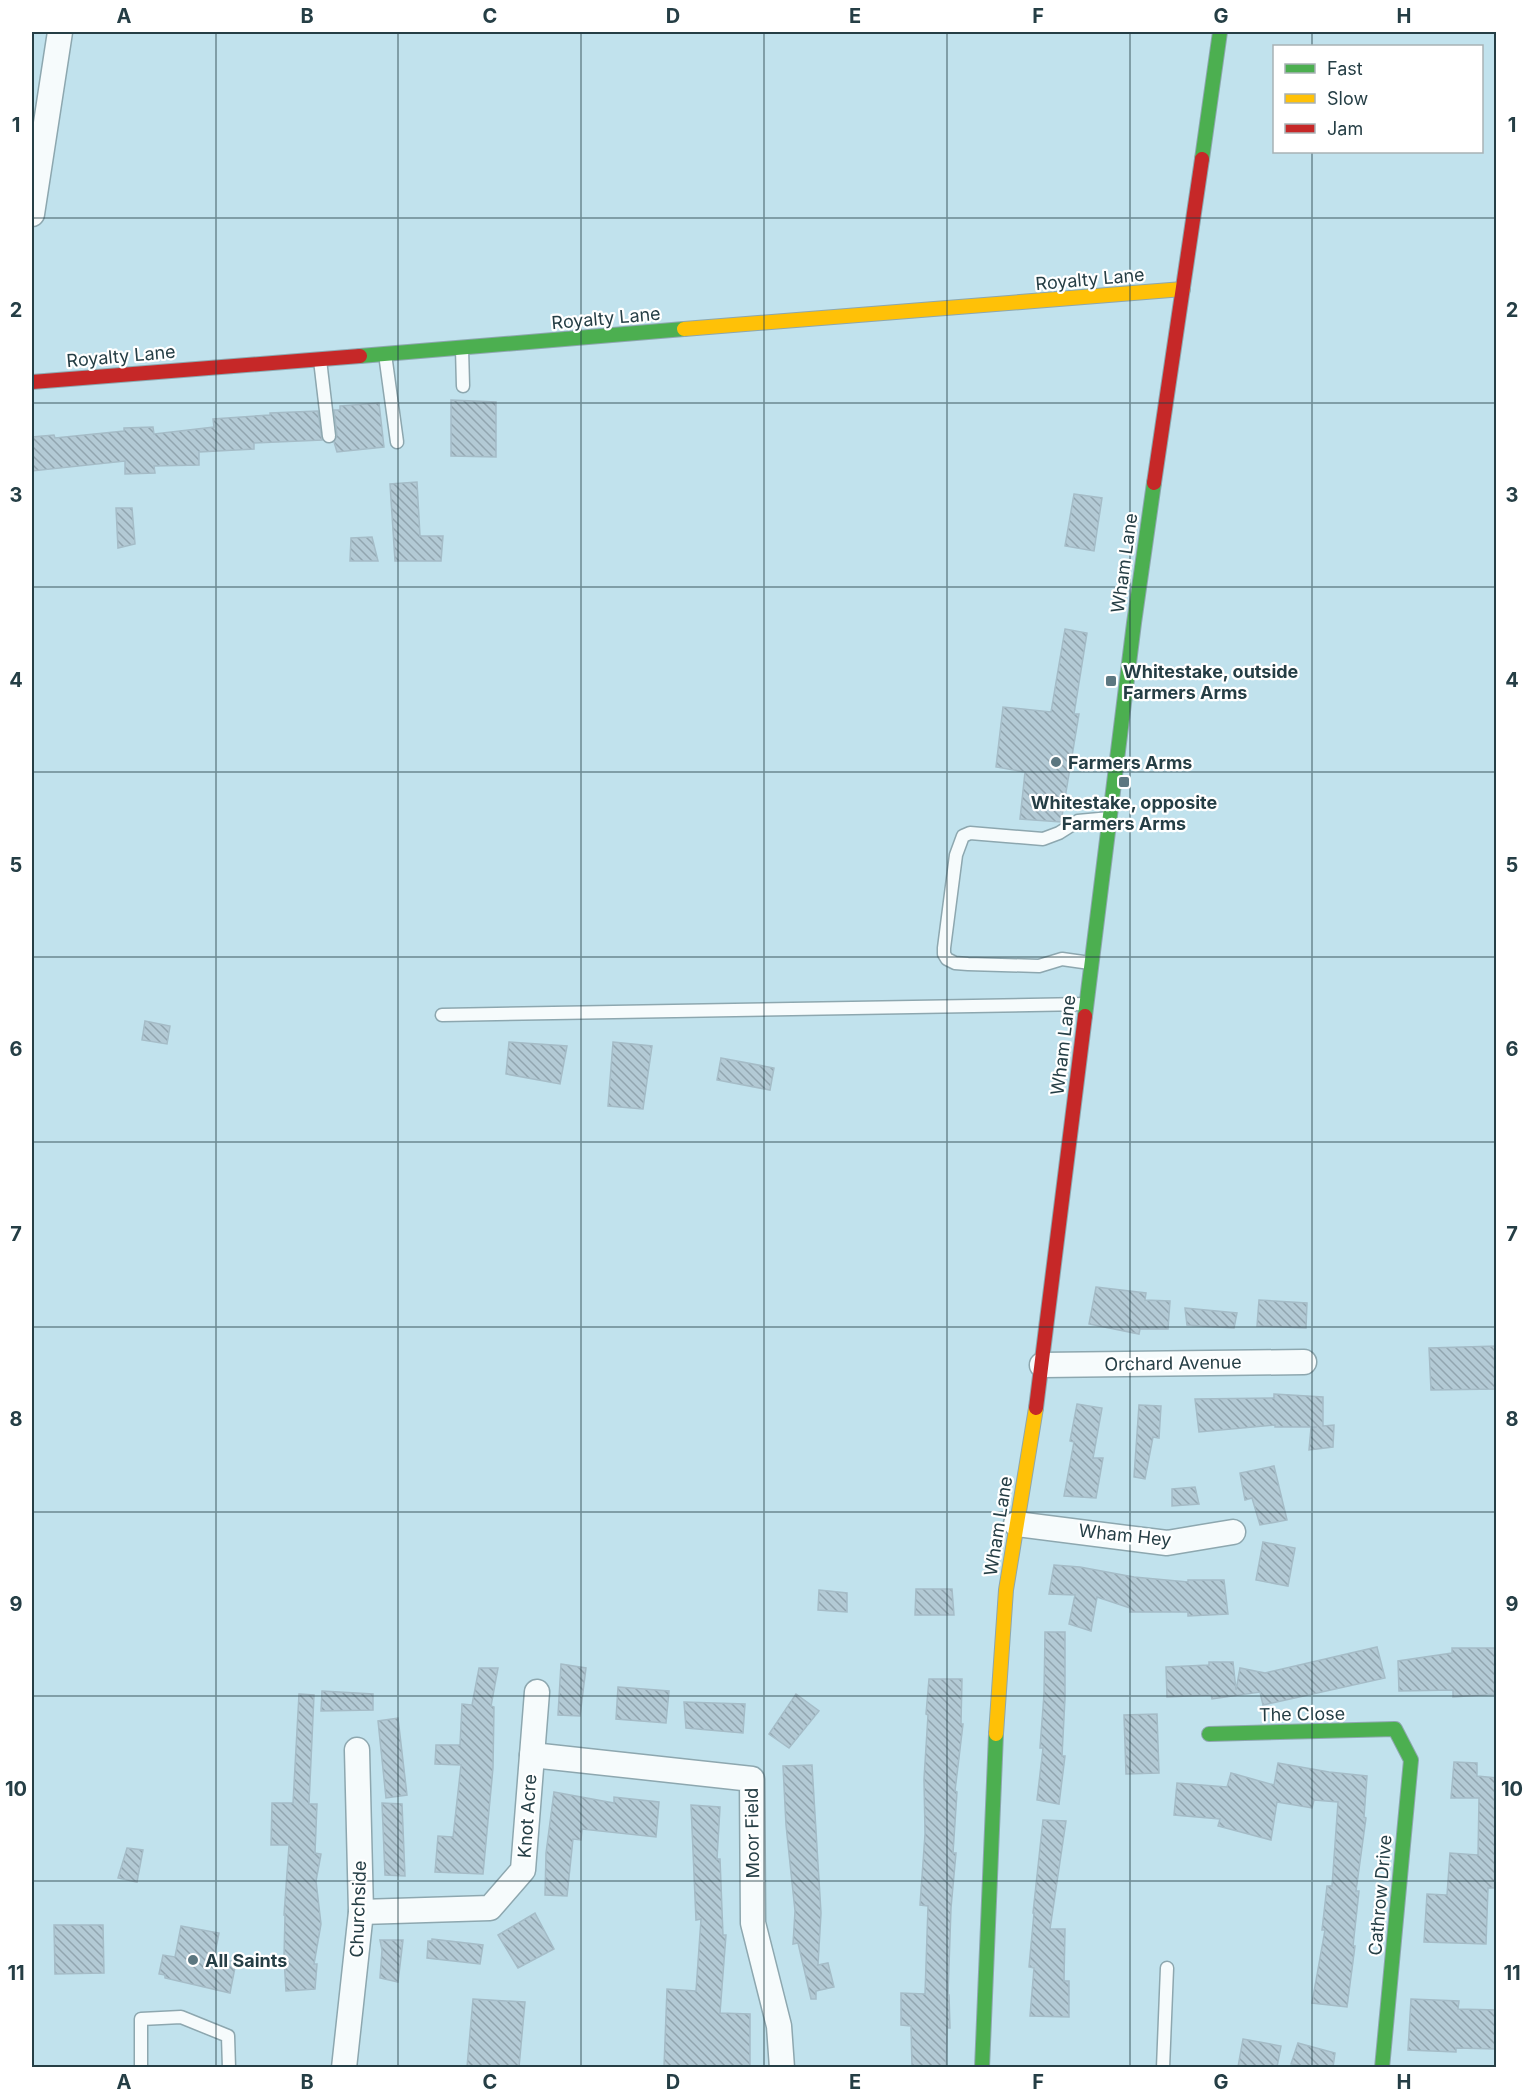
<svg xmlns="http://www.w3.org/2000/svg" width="1528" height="2099" font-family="Inter,sans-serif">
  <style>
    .building { fill: url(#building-back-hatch); stroke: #a5bcc7; stroke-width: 1.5 }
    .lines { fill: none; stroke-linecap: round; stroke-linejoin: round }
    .lane-casing { stroke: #8da7af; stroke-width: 15 }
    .street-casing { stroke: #8da7af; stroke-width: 27 }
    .fast-casing { stroke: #8da7af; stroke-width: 16 }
    .slow-casing { stroke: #8da7af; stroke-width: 16 }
    .jam-casing { stroke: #8da7af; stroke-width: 16 }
    .lane { stroke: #f6fbfc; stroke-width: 12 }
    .street { stroke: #f6fbfc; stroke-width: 24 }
    .fast { stroke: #4caf50; stroke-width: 14 }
    .slow { stroke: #ffc107; stroke-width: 14 }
    .jam { stroke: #c62828; stroke-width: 14 }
    .grid { fill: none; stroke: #253e45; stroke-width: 1.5; stroke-opacity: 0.55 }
    .poi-dot { fill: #5c7780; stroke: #fff; stroke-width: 2 }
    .labels { text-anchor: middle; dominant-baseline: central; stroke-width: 4.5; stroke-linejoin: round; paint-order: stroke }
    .street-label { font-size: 18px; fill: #253e45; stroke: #fff }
    .poi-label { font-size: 18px; font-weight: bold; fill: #253e45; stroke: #fff; text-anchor: start }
    .neatline { fill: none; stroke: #253e45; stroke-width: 2 }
    .grid-label { font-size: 20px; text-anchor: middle; font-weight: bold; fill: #253e45 }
  </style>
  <defs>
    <pattern id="building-back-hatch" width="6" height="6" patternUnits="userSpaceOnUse" patternTransform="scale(1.5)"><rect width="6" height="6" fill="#b3cad5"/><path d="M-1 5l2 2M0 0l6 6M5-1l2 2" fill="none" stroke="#91a5af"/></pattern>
  </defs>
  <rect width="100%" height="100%" fill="#c1e2ed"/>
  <g class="building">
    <polygon points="451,400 496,402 496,457 451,456"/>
    <polygon points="379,403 384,447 337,452 334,442 337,435 334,410 340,410 340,406"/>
    <polygon points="318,411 322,440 254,443 254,449 199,452 199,465 154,466 155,473 125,474 125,461 32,471 32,437 54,435 55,438 124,431 124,428 153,427 154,434 214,427 213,419 270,415 270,413"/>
    <polygon points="417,482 420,536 443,536 441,561 395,561 390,484"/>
    <polygon points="1074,494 1102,498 1094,551 1065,546"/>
    <polygon points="116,508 132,508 135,544 118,548"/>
    <polygon points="372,537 378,561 350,561 351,538"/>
    <polygon points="1065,629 1087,633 1074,714 1079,714 1061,822 1020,819 1025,772 996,767 1003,707 1051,712"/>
    <polygon points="145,1021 170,1026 167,1044 142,1040"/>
    <polygon points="509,1042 567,1046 560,1084 506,1074"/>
    <polygon points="613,1042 652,1046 643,1109 608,1106"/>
    <polygon points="721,1058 774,1068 770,1090 717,1080"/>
    <polygon points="1096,1287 1146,1293 1145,1300 1170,1301 1168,1329 1140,1329 1139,1334 1089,1324"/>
    <polygon points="1259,1300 1307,1303 1306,1328 1257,1326"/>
    <polygon points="1185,1308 1237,1313 1234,1328 1187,1325"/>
    <polygon points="1497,1346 1497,1389 1431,1390 1429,1348"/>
    <polygon points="1274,1394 1323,1397 1323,1426 1334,1425 1333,1447 1309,1450 1311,1428 1317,1427 1275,1427 1275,1425 1199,1432 1195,1399 1274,1398"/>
    <polygon points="1077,1404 1102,1408 1093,1458 1103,1458 1096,1498 1064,1496 1074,1442 1070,1441"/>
    <polygon points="1139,1405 1161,1406 1159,1438 1153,1437 1145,1479 1134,1477"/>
    <polygon points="1274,1466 1287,1520 1260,1525 1252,1498 1245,1500 1240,1473"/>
    <polygon points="1195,1487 1199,1504 1172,1506 1172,1489"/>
    <polygon points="1263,1542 1295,1548 1288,1586 1256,1580"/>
    <polygon points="1054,1565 1080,1567 1134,1577 1188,1582 1188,1580 1224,1580 1228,1614 1188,1616 1188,1612 1130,1612 1130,1608 1097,1597 1091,1631 1069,1624 1075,1595 1049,1594"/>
    <polygon points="916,1589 952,1589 954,1615 915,1615"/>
    <polygon points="819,1590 847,1593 847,1612 818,1610"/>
    <polygon points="1045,1632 1065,1632 1065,1698 1062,1756 1065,1756 1059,1804 1037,1800 1043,1748 1040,1748 1044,1694"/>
    <polygon points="1377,1647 1385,1678 1263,1705 1260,1692 1212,1699 1211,1695 1167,1697 1166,1667 1209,1665 1209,1662 1233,1662 1236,1690 1240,1668 1265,1673"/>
    <polygon points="1452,1648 1497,1648 1497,1694 1453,1697 1453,1690 1399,1691 1398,1661 1452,1653"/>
    <polygon points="561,1664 586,1668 580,1716 558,1715"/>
    <polygon points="479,1668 498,1668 491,1706 494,1707 493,1768 483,1874 435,1872 438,1836 453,1837 461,1765 435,1764 436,1745 460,1745 462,1704 472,1705"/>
    <polygon points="929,1679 962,1679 961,1724 963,1724 955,1791 957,1792 953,1853 956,1853 951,1908 948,1995 949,1995 950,2028 947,2028 946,2067 912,2067 911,2026 901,2025 901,1993 925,1994 928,1906 920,1905 925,1834 924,1779 928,1715 926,1714"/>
    <polygon points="618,1687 669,1691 666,1723 616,1719"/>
    <polygon points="322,1691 373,1694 373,1710 321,1711"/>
    <polygon points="299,1694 314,1695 309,1804 317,1804 315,1853 321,1854 316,1881 321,1924 314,1964 317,1964 315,1989 286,1991 284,1958 285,1915 284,1915 289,1845 271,1845 272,1803 293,1803"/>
    <polygon points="796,1694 819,1711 789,1748 769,1734"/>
    <polygon points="684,1702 745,1704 743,1733 686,1728"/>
    <polygon points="1157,1714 1159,1773 1126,1774 1124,1715"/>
    <polygon points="398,1718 407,1795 386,1798 378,1721"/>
    <polygon points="1454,1762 1477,1763 1477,1776 1497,1778 1497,1888 1488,1888 1486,1944 1424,1942 1427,1894 1447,1895 1450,1853 1478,1855 1479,1798 1451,1798"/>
    <polygon points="1278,1763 1329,1772 1367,1776 1364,1817 1366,1818 1356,1891 1359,1891 1353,1946 1355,1946 1347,2007 1312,2003 1325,1930 1322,1930 1327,1886 1332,1886 1338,1802 1314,1800 1312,1808 1277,1802 1271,1840 1218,1826 1220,1819 1174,1815 1177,1783 1227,1787 1231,1773 1274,1785"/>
    <polygon points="812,1765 821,1913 818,1965 828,1963 834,1987 816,1991 816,1999 811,1999 798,1943 793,1944 795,1911 786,1825 783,1766"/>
    <polygon points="554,1792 614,1803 614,1797 659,1802 656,1837 582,1829 581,1840 573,1839 567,1896 545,1895 546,1853"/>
    <polygon points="382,1803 402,1804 405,1876 385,1875"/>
    <polygon points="691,1805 720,1807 717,1859 720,1859 723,1935 726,1935 720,2013 750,2014 750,2067 664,2067 667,1989 696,1991 701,1919 696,1920"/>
    <polygon points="1043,1820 1066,1821 1050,1929 1065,1929 1064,1981 1069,1981 1069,2017 1030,2016 1034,1968 1029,1967 1034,1913 1033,1913"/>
    <polygon points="127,1848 143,1850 137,1882 118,1878"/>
    <polygon points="535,1913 554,1949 518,1968 498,1935"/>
    <polygon points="54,1925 103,1925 104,1973 55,1974"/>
    <polygon points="181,1926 219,1933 214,1958 236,1962 230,1993 165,1978 165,1975 159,1974 163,1955 175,1957"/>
    <polygon points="432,1939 483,1945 480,1964 427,1958 428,1941 432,1941"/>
    <polygon points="380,1940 403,1940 398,1982 380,1978 382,1950"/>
    <polygon points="473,1999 525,2002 519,2067 467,2067"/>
    <polygon points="1411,1999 1459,2001 1458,2009 1497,2010 1497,2049 1456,2048 1456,2052 1408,2050"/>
    <polygon points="1243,2039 1281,2046 1277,2067 1238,2067"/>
    <polygon points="1298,2043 1335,2053 1333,2067 1308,2067 1291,2064"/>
  </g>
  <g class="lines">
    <defs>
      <g id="lane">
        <polyline points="462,348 463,386"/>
        <polyline points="385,354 397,442"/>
        <polyline points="320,360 329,436"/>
        <polyline points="1090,963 1062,959 1039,966 968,964 955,963 947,959 944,954 944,948 956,855 963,836 970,833 1043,839 1059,833 1078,821 1110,818"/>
        <polyline points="442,1015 1086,1004"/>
        <polyline points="141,2068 141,2019 181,2017 228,2036 229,2068"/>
        <polyline points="1163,2068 1167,1968"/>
      </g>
      <g id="street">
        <polyline points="32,214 60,32"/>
        <polyline points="1042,1365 1304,1362"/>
        <polyline points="1016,1524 1167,1543 1233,1532"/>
        <polyline points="532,1755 752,1779 753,1923 779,2026 782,2068"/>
        <polyline points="361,1912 490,1908 523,1870 537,1692"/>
        <polyline points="344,2068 361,1912 357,1750"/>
      </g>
      <g id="fast">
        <polyline points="1202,159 1220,32"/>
        <polyline points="360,356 684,329"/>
        <polyline points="1085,1016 1134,623 1154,483"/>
        <polyline points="1209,1734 1395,1729 1411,1760 1382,2068"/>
        <polyline points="982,2068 996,1734"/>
      </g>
      <g id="slow">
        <polyline points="684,329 1183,289"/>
        <polyline points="996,1734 1006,1590 1036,1408"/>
      </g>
      <g id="jam">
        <polyline points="32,382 360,356"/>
        <polyline points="1154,483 1202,159"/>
        <polyline points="1036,1408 1085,1016"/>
      </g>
    </defs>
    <use href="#lane" class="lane-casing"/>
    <use href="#street" class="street-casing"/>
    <use href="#fast" class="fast-casing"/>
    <use href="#slow" class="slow-casing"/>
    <use href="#jam" class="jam-casing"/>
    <use href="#lane" class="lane"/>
    <use href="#street" class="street"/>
    <use href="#fast" class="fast"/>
    <use href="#slow" class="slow"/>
    <use href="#jam" class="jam"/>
  </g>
  <path class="grid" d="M216,32V2068M398,32V2068M581,32V2068M764,32V2068M947,32V2068M1130,32V2068M1312,32V46M1312,152V2068M32,218H1496M32,403H1496M32,587H1496M32,772H1496M32,957H1496M32,1142H1496M32,1327H1496M32,1512H1496M32,1696H1496M32,1881H1496"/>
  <g class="poi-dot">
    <rect x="1105" y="675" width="12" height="12" rx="3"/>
    <circle cx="1056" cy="762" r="6"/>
    <rect x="1118" y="776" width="12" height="12" rx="3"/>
    <circle cx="193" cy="1960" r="6"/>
  </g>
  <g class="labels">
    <g class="street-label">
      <text transform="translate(1090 279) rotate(-5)">Royalty Lane</text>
      <text transform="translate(606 318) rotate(-5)">Royalty Lane</text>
      <text transform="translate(121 356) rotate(-5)">Royalty Lane</text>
      <text transform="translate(1124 563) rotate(-82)">Wham Lane</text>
      <text transform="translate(1063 1045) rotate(-83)">Wham Lane</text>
      <text transform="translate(1173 1363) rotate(-1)">Orchard Avenue</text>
      <text transform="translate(998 1526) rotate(-81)">Wham Lane</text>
      <text transform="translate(1125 1535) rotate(6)">Wham Hey</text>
      <text transform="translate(1302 1714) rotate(-1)">The Close</text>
      <text transform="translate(527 1816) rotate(-86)">Knot Acre</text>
      <text transform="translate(752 1833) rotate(-91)">Moor Field</text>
      <text transform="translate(1380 1895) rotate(-85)">Cathrow Drive</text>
      <text transform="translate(358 1909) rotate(-88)">Churchside</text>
    </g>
    <g class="poi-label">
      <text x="1123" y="671">Whitestake, outside<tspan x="1123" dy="21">Farmers Arms</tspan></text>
      <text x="1068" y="762">Farmers Arms</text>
      <text x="1124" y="802" text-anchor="middle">Whitestake, opposite<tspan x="1124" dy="21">Farmers Arms</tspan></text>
      <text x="205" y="1960">All Saints</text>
    </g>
  </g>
  <rect width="1528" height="2099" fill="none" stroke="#ffffff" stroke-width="66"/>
  <rect x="1273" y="45" width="210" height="108" fill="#ffffff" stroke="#a8b2b5" stroke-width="1.5"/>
  <rect x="1285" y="64" width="30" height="9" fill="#4caf50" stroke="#a8b2b5" stroke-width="1.5"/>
  <text x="1327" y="75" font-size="18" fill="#253e45">Fast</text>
  <rect x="1285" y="94" width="30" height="9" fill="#ffc107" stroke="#a8b2b5" stroke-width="1.5"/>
  <text x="1327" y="105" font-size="18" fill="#253e45">Slow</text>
  <rect x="1285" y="124" width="30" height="9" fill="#c62828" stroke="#a8b2b5" stroke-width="1.5"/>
  <text x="1327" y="135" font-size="18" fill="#253e45">Jam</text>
  <rect x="33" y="33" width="1462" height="2033" class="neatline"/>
  <g class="grid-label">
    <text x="124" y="23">A</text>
    <text x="307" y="23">B</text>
    <text x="490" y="23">C</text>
    <text x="673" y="23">D</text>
    <text x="855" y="23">E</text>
    <text x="1038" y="23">F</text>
    <text x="1221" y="23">G</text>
    <text x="1404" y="23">H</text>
    <text x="16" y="132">1</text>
    <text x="1512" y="132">1</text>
    <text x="16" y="317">2</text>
    <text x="1512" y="317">2</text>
    <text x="16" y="502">3</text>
    <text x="1512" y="502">3</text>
    <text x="16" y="687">4</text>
    <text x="1512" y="687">4</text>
    <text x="16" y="872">5</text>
    <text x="1512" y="872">5</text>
    <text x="16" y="1056">6</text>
    <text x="1512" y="1056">6</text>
    <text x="16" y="1241">7</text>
    <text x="1512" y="1241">7</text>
    <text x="16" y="1426">8</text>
    <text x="1512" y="1426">8</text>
    <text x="16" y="1611">9</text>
    <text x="1512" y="1611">9</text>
    <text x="16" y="1796">10</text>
    <text x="1512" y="1796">10</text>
    <text x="16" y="1980">11</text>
    <text x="1512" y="1980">11</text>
    <text x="124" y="2089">A</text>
    <text x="307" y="2089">B</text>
    <text x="490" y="2089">C</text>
    <text x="673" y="2089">D</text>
    <text x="855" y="2089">E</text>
    <text x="1038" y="2089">F</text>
    <text x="1221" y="2089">G</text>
    <text x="1404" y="2089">H</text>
  </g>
</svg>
